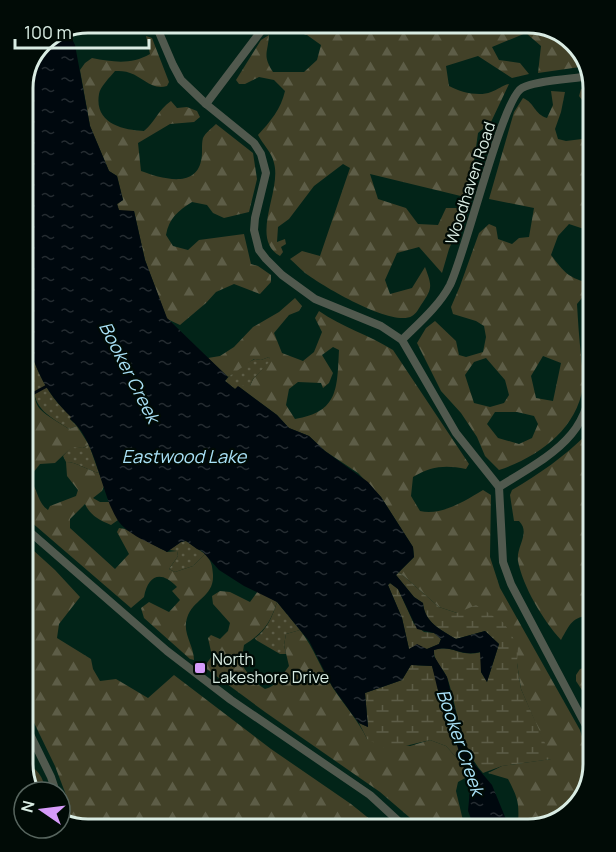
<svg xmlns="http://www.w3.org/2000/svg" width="616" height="852" font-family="Manrope,sans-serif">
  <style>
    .grass { fill: url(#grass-dots) }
    .forest { fill: url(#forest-firs); fill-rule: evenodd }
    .wetland { fill: url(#wetland-marsh) }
    .water { fill: url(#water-ripples); fill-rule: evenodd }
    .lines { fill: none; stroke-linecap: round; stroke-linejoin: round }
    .stream { stroke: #00080e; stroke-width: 3 }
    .street { stroke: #51594e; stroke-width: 8 }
    .poi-dot { fill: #d69bf9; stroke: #010b06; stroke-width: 2 }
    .labels { text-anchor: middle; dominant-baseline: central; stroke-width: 4.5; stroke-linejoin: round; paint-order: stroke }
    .street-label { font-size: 16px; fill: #d9ece3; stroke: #010b06 }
    .poi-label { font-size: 16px; fill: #d9ece3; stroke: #010b06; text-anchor: start }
    .water-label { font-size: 18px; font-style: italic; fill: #a9e1f7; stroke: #010b06 }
    .rim { fill: none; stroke: #d9ece3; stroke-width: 3 }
  </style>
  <defs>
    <pattern id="grass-dots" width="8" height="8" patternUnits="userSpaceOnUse" patternTransform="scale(1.5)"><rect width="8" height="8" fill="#424128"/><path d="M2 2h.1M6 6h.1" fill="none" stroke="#5d5d47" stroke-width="1.8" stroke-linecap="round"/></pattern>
    <pattern id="forest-firs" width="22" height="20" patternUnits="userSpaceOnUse" patternTransform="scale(1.5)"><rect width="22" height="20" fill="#424128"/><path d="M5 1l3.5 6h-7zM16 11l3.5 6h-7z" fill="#5d5d47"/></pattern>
    <pattern id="wetland-marsh" width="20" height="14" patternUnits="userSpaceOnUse" patternTransform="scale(1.5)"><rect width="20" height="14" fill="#424128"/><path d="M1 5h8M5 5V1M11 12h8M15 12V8" fill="none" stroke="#5d5d47"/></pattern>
    <pattern id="water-ripples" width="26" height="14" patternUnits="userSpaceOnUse" patternTransform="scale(1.5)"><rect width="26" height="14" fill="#00080e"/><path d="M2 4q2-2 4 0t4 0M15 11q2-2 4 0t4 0" fill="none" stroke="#252c31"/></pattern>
  </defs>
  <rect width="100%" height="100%" fill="#022418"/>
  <g class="grass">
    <path d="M23,342C32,352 34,363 40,375C48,392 58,405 72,417L70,419L77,426L69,429C51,417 32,409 34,384L23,370Z"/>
    <path d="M269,357L271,361L253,379L250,386H241L235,389L225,381C232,372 244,364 255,359L261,360Z"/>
    <path d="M89,445L99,473C87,470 77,462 66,462L63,456L72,446L83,448Z"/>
    <polygon points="186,541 205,554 193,566 175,572 169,569 178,556 177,551 169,550 181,542"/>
    <path d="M277,602L300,630L286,634L284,645L286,654H280L256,640L255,638C267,630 273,615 277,602Z"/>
  </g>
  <g class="forest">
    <path d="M88,23H114C101,38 91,32 73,30Z"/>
    <path d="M278,23H532L561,31L585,55L587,66L538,73L541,46L526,33L492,47L499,60L520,63L529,74L512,78L478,56L446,66L449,86C460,92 479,97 491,92C498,90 502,85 509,84L491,122L478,133L469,198L370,174L378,199L406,208L418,224L438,225L446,208H458L464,215L449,249L442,273L419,247L397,253L385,280L390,294L412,288L425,267C432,286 433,288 421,305C419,308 416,314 412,316C393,328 320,285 304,272C299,268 295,263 290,259L302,251L320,256L350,168L343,164L314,186L289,219L278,227L277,242L285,239L286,244L281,247L283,252L280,256C249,239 282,191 274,163C272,152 263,145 258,135C270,122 281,109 285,91L274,80L259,77L245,84H239L236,80L261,40L269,35C268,53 262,55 273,72H304L317,60L321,45L307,35L276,26Z"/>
    <path d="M146,36L152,38L169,82L167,86C152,91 143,77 130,73C125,71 120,71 115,71C110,77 100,87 99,94C94,123 122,130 144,131C155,122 158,110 171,101L177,108L187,107L197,111L200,117L194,122L170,124L138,143L141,171C160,178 195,189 201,161C203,154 201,145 203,138C205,133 212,128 216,124L253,153L257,179L249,212L224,218L213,213L207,205L192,202C178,211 169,218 166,235L173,246L188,250L199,240L244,234L251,264L258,266L271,275V282L260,294L234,284L216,292L206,303L180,325L167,319L145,260L134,211H119L117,204L123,200L117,176L109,171L90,126L80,70L85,63L92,58C113,62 131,65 150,54Z"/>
    <polygon points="581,89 589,91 593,114 579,96"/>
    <path d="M551,91L565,92L561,112L555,129L558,139L566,141L582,139L593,129V232L569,224L558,236L551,255C564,272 569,279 591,283L590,288L577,304C578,321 579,338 581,355C581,365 585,377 583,387C576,430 538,457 499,470L485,456L477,437L461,413L441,391L417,343L426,328L435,321L456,341L459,355L466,357L483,352L486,337L484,326L476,321L453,314L451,307L460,286L479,233L489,224L496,227L498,239L512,244L519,238L529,237L534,208L489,199L514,112L523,98C535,103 534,114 547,118L553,105ZM543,356L561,363L553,401L536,398L531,376ZM486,358L505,380L509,395L504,403L490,407L474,403L465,375L474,362ZM495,412H517L534,416L538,424L532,438L519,444L498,438L487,424Z"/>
    <path d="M295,298L302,306L299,311L289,315L274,333L282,353L303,361L314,352L322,332L315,318L319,311C342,327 369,335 393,350L469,464L466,469C445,465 432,466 413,477L411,496L420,511C441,516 465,501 483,490L491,495L490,557L500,588L580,730L591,766L585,797L561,821L528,829H520L518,827C519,803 519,800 508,779L488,773L502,766L551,759L521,689L517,663V646L457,613L439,607L399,572L414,557L413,547L381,497L358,473L325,451L309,436L289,428L277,415L238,386H250L253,379L270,361L269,357L261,360L254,359L228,377L208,358L220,356L234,347L253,327L279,312ZM333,347L339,350C337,388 339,412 295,419L286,405L289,389L298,382L321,383L323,388L329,383L333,373L322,355Z"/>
    <path d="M23,370C38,379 30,397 40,409C48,417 60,423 69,429L77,426L89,445L83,448L72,447L55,463L40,464L33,473L31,481C38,491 38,503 48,510L50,506L76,496L78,490L67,476L66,462C77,462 87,470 99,473L104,486L102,491L93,498L100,502H110L118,520L111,525C99,520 90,515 85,504L70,519V528L115,569L129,554L117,532L119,528L125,529L167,552L177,551L178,556L169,569L175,572L193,566L205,554C212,562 212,565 213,575C214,597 193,599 187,618C182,633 194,646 194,660L190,659L144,618L141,608L149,602L169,612L180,600L172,591L177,587C161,570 148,575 144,597L131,608L23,515Z"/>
    <path d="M587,434L593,438V619L591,615C572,617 570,624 561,640C543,620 523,587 518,561C516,546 531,533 519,521H514L510,495L512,490C539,474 564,457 587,434Z"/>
    <polygon points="23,541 55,570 80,597 59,624 57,638 91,659 93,669 100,681 116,679 148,698 174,675 271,749 351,804 382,829 84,829 67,824 69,819 66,795 55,766 23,700"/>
    <path d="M220,591L230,592L250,602L258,591L277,602C270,624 263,633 244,645L241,663C247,673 254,683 265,689C276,687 282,675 289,666L284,645L286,634L300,630C314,648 321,669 333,688C344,705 358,720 367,739L410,746L430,740L446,746L464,766L467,777L458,782L456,791L465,829H423L380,792L265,712L204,667L212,656L208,638L211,635L220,639L228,631L230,623L213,604L212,596Z"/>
    <polygon points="593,665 593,697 589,701 576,681 576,675 580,669"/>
    <path d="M23,761C37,768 43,776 46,792H30Z"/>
  </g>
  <g class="wetland">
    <path d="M399,572L439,607L457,613L476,605L504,623L518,646L517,663L521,689L552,759L502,766L483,773C460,748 458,711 448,680C445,669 433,662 434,650C454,644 459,658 481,652V672L487,682L499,644L485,631L456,639C440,629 425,623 423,603L414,597L396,575Z"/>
    <polygon points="390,583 398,589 414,624 424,632 434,633 441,639 439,644 427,649 409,649 402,618 388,585"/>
    <polygon points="411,665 432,666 464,766 446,746 430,740 389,750 367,739 359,723 368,727 365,693 402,680"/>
  </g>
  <path class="water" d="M73,28L71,37L75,45L90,126L109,171L117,176L123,200L117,204L119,210L134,211L145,260L167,318L228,377L225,381L235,389L238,386L277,415L289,428L309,436L325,451L368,482L381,497L413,547L414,557L396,575L414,597L423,603C425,623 440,629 456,639L485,631L499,644L487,682L481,672L480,652C459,657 454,644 434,650V656L447,677L460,730L475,765L492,785L510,829H475L468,811L470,789L457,745L444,716L432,666L411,665L402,680L365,693L368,727L359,723L352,714L332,686L309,641L277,602L244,586L219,570L202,551L197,549L186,541L181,542L167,552C151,543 127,535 117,519C100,491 96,439 70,419L71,417C58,404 48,392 40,375C34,363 32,352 23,342V83L45,39ZM390,583L398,589L417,629L434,633L441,639L439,644L427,649L417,644L409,649L402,618L388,585Z"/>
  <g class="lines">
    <polyline class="stream" points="23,399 47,386"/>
    <g class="street">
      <polyline points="155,23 173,65 181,80 206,104 254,143 261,154 266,173 255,218 254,230 259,250 266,259 282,275 315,299 381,326 402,340 456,433 499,487 503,562 511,584 593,739"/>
      <polyline points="206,104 267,23"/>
      <path d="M402,340C419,323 439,306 450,285C466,252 502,99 522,88C536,80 574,79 590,76"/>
      <path d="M499,487C552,454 597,434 591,361C590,340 584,322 593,302"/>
      <polyline points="23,526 167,651 231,700 370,795 407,829"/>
      <polyline points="23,720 51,777 56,792"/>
    </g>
  </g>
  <rect class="poi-dot" x="194" y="662" width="12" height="12" rx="3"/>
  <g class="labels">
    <g class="street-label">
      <text transform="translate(470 183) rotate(-72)">Woodhaven Road</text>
    </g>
    <g class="poi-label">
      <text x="212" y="659">North<tspan x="212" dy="18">Lakeshore Drive</tspan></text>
    </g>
    <g class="water-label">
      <text transform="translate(130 372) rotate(63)">Booker Creek</text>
      <text x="184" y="456">Eastwood Lake</text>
      <text transform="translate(461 742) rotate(71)">Booker Creek</text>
    </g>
  </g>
  <path d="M0 0H616V852H0ZM88 33H528A55 55 0 0 1 583 88V764A55 55 0 0 1 528 819H88A55 55 0 0 1 33 764V88A55 55 0 0 1 88 33Z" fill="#010b06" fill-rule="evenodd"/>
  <path class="rim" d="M88 33H528A55 55 0 0 1 583 88V764A55 55 0 0 1 528 819H88A55 55 0 0 1 33 764V88A55 55 0 0 1 88 33Z"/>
  <g transform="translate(42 810) rotate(284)"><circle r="28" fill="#010b06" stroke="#57655e" stroke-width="1.5"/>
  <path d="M0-4.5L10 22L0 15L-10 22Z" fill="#d69bf9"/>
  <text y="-9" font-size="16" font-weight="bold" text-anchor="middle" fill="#d9ece3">N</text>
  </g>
  <path d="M15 39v9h134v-9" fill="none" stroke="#d9ece3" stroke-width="3"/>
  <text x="24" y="39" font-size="18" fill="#d9ece3" stroke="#010b06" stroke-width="4.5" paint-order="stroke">100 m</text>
</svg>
